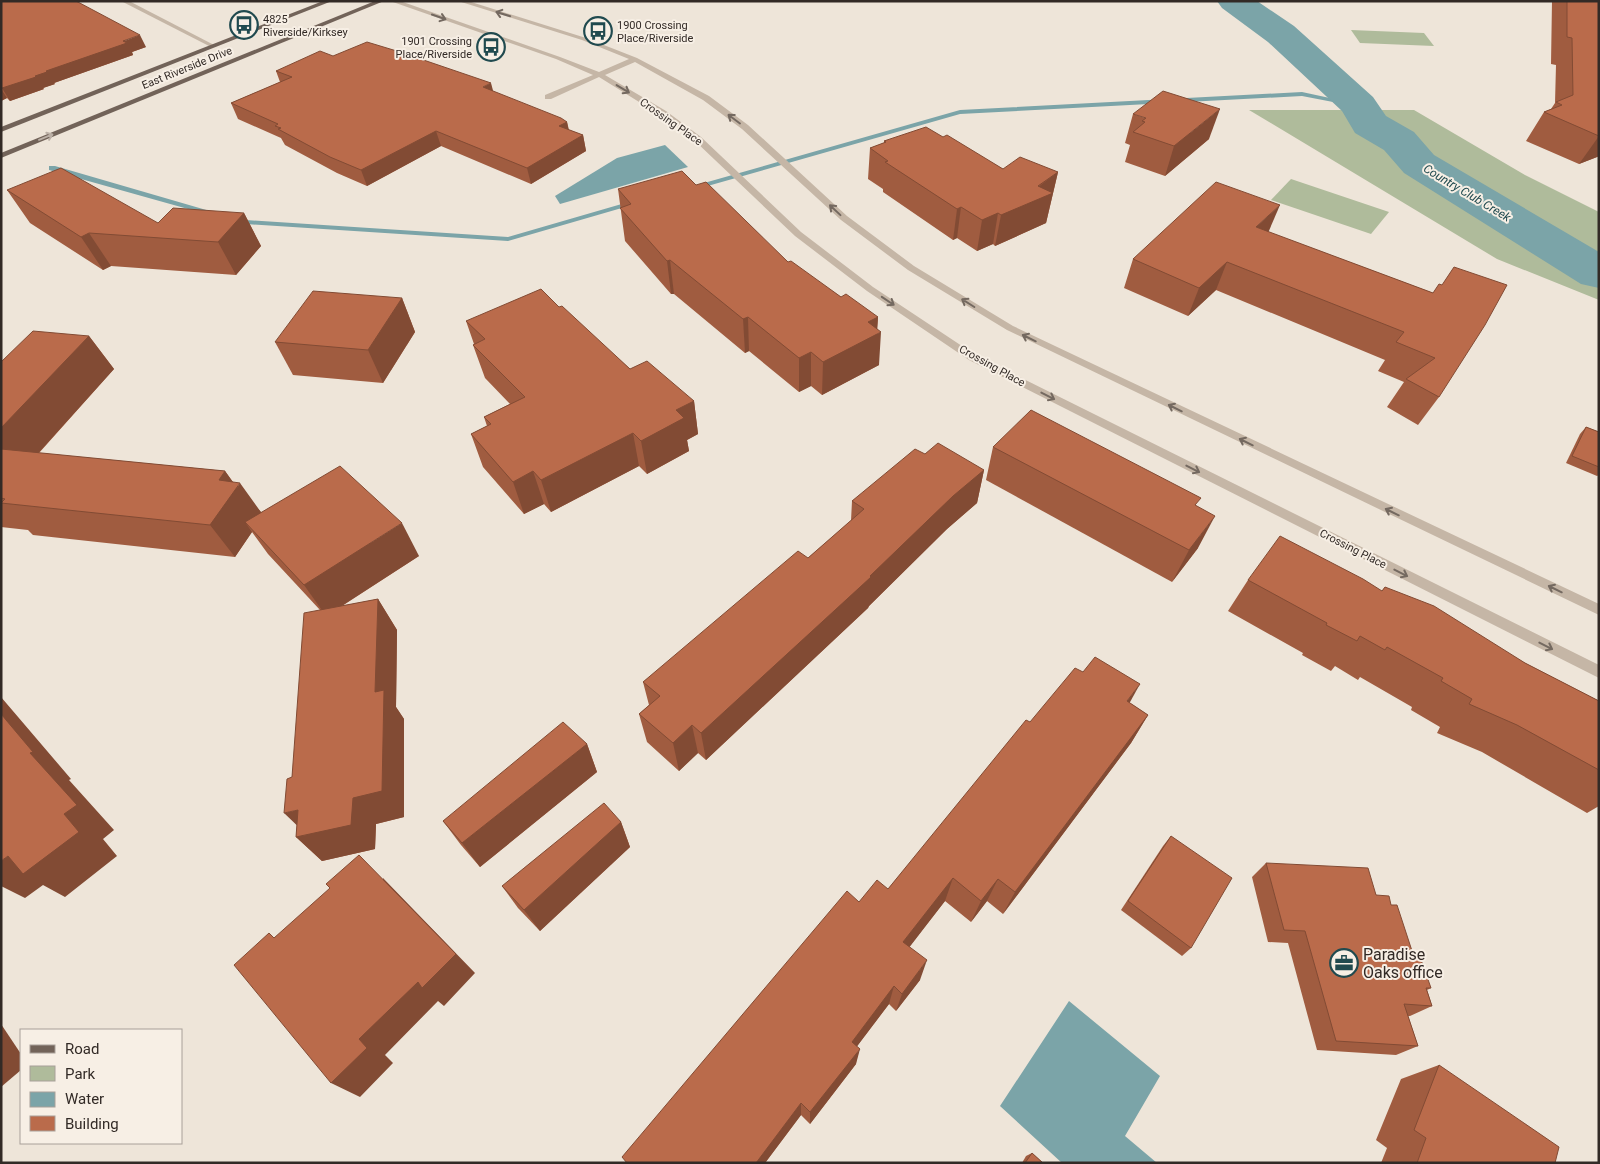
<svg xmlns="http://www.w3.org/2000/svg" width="1600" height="1164" font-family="Roboto,sans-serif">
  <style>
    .green { fill: #afbb9b }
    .water { fill: #7ba4a8 }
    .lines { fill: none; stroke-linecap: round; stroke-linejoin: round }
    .stream { fill: #7ba4a8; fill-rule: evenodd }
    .river { fill: #7ba4a8; fill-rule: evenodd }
    .minor { fill: #c5b6a6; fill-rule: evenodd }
    .major { fill: #726359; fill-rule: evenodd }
    .wall { fill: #a05c40 }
    .shaded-wall { fill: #824b34 }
    .building { fill: #ba6b4b; stroke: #824b34 }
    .oneway { stroke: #746960 }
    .oneway2 { stroke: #bbb0a6 }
    .labels { text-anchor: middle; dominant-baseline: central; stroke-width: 4; stroke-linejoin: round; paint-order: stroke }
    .far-poi-label { font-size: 11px; fill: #322a26; stroke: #f7efe5; text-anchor: start }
    .far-street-label { font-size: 11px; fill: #322a26; stroke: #f7efe5 }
    .far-water-label { font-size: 12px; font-style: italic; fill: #204a4f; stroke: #f7efe5 }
    .near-poi-label { font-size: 16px; fill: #322a26; stroke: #f7efe5; text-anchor: start }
  </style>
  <rect width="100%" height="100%" fill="#eee5d9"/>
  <g class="green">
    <polygon points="1351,30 1424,33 1434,46 1360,43"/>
    <polygon points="1249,110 1414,110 1525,175 1599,212 1599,300 1497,259"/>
    <polygon points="1291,179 1389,212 1371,234 1271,200"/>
  </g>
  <g class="water">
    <polygon points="665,145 688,167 560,204 555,196 617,158"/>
    <polygon points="1069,1001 1160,1076 1125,1136 1157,1163 1062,1163 1000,1106"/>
  </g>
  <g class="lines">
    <g class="stream">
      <polygon points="1302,92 1362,105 1359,107 1302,96 960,114 697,189 690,187 960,110"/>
      <polygon points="49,166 55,166 220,214 213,216 49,170"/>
      <polygon points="632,201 639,203 508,241 246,224 230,219 234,217 246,220 508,237"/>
    </g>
    <polygon class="river" points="1217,1 1257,1 1294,26 1373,97 1386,116 1414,132 1434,155 1599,252 1599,288 1581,284 1404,173 1384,150 1355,133 1342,111 1268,42 1222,8"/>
    <g class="minor">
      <polygon points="121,1 129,1 216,46 211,47"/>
      <polygon points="390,1 400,1 560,57 599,72 629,59 582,40 458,1 468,1 586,38 637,58 709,96 748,125 847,216 914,266 1013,326 1599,604 1599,615 1007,330 908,270 841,220 742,129 703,100 635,62 605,75 666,111 701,137 801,232 873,287 977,356 1599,665 1599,678 969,360 867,291 795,236 695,141 660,115 599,77 551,99 545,99 545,95 593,75 556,59"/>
    </g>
    <g class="major">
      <polygon points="323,1 332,1 1,132 1,127"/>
      <polygon points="375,1 384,1 1,158 1,153"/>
    </g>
  </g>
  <g class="wall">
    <polygon points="1,1 146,47 132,52 133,55 54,83 55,84 43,88 44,89 10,101 7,98 1,101"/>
    <polygon points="1552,1 1599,1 1599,157 1597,157 1579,164 1526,141 1544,112 1551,109 1555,103 1556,65 1551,64"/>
    <polygon points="333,56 494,92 567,122 569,130 583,135 586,151 531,184 441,146 367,186 337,173 285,145 281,138 238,119 231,103 280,82 276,71"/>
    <polygon points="1133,114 1209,139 1165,176 1125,162 1130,145 1125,143"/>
    <polygon points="943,137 1003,169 1058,172 1046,223 995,246 993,244 977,251 957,238 953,240 883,192 883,189 868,179 870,148 884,143 884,141"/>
    <polygon points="696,185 788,262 841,297 878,317 877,328 879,365 822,395 811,386 799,392 749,351 745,353 674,294 671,294 625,241 618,189"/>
    <polygon points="7,190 158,223 244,213 261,246 236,275 111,266 103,270 30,223"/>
    <polygon points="1268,232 1433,293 1439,397 1418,425 1387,407 1404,382 1378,371 1385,360 1216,290 1188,316 1124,288 1133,259"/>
    <polygon points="402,298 415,332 383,383 293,375 275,342"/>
    <polygon points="559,307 630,369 694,401 698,434 687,440 689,451 647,474 639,466 551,512 544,504 524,514 483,467 471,434 487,426 484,417 510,404 485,378 473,345 474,344 466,321"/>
    <polygon points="89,336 114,369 39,453 225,471 233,482 261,512 419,556 342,606 378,599 397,630 396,707 404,719 404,817 376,824 375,849 322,861 296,837 297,825 292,777 320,610 268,554 252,532 235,557 33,535 28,530 1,527 1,362"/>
    <polygon points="1586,427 1599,432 1599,475 1597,476 1566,463 1580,434"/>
    <polygon points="993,447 1197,506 1198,548 1172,582 986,480"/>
    <polygon points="925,454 984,470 977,503 947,529 869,606 868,608 706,760 698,753 679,771 647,742 639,714 649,705 643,682 808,558 851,521 852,501"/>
    <polygon points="1248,580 1382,591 1385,587 1525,663 1599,701 1599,806 1587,813 1482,752 1437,733 1440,727 1411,710 1412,707 1360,677 1358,680 1335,666 1331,671 1302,655 1303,653 1228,611"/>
    <polygon points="1130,703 1148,715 1131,743 1003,914 987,901 971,922 945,901 909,947 920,980 896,1011 889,1004 857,1046 856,1064 810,1124 801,1115 765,1163 627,1163 859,902 888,889 1030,722"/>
    <polygon points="587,744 597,772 480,867 461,845 443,821"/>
    <polygon points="621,822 630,847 540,931 518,908 502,886"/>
    <polygon points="1171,836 1191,948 1182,956 1121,910 1163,846"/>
    <polygon points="1266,863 1376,895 1391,905 1414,957 1431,988 1427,990 1432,1006 1410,1016 1408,1016 1418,1046 1396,1055 1317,1050 1288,943 1268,942 1252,877"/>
    <polygon points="1439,1065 1555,1163 1381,1163 1387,1148 1376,1140 1401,1079"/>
    <polygon points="1032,1153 1043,1163 1022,1163 1026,1156"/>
  </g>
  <g class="shaded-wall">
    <polygon points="140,35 146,47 132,52 133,55 54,83 55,84 43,88 44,89 10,101 2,88 35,76 46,71"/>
    <polygon points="491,83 495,98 483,87"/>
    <polygon points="1,89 7,98 1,101"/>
    <polygon points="1220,109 1209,139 1165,176 1174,146"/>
    <polygon points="567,122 570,138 559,126"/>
    <polygon points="436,131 441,146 367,186 361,170"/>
    <polygon points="583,135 586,151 531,184 527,168"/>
    <polygon points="1599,136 1599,154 1597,157 1579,164"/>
    <polygon points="1058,172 1046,223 995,246 1001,215"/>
    <polygon points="1280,205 1268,233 1256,227"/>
    <polygon points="961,207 957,238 953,240 957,209"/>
    <polygon points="244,213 261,246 236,275 218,242"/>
    <polygon points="998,213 993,244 977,251 982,220"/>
    <polygon points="89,233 111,266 103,270 81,237"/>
    <polygon points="670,260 674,294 671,294 667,261"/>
    <polygon points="1227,262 1216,290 1188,316 1199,288"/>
    <polygon points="402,298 415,332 383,383 368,350"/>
    <polygon points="748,317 749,351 745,353 743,319"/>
    <polygon points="878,317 877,334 881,332 879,365 822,395 823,362 868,322"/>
    <polygon points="89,336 114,369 14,480 1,467 1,428"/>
    <polygon points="811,352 811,386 799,392 799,358"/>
    <polygon points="694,401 698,434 687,440 689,451 647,474 641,441 676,410"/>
    <polygon points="633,433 639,466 551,512 541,480"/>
    <polygon points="984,470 977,503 947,529 869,606 868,608 706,760 701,733 953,496"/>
    <polygon points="225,471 237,488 240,483 263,515 245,522 252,532 235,557 210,525 219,480"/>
    <polygon points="533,471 544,504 524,514 513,482"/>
    <polygon points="1215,516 1198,548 1172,582 1189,550"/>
    <polygon points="402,523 419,556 326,616 304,585"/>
    <polygon points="378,599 397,630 396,707 404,719 404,817 376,824 375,849 322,861 296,837 307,835 284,813 353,798 375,692"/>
    <polygon points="1140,684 1124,713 1127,701"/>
    <polygon points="1,697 71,779 69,780 114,830 103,839 117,856 65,897 43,885 25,898 1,886 1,861 64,814 30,753 1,714"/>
    <polygon points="1148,715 1131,743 1003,914 1015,892"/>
    <polygon points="692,725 698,753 679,771 673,743"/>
    <polygon points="587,744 597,772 480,867 462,843"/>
    <polygon points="621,822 630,847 540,931 524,910"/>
    <polygon points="383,878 475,973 444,1006 438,1001 385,1055 393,1063 360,1097 331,1083 359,1039"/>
    <polygon points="953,878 945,901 898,962 903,942"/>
    <polygon points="998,879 987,901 971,922 981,901"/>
    <polygon points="927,960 920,980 896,1011 902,994"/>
    <polygon points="894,986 889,1004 849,1057 852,1042"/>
    <polygon points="1,1024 21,1054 21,1070 1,1087"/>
    <polygon points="860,1049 856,1064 810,1124 810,1112"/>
    <polygon points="801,1103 801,1115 765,1163 756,1163"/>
  </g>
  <g class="building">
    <polygon points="1,1 76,1 140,35 123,41 127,43 46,71 47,72 35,76 36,77 2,88 1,88"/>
    <polygon points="1567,1 1599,1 1599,136 1544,112 1562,105 1556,102 1573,95 1572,38 1567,37"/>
    <polygon points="367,42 400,52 491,83 483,87 561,118 567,122 559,126 583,135 527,168 436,131 361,170 330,157 278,129 281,128 275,126 278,124 231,103 292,77 276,71 320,51 333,56"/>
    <polygon points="1163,91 1220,109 1174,146 1133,132 1145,122 1142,121 1146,118 1133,114"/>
    <polygon points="926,127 943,137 947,135 1003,169 1020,157 1058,172 1038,186 1053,193 1001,215 998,213 982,220 961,207 957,209 885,162 888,161 870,148 886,142 884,141"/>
    <polygon points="61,168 158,223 173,208 244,213 218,242 89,233 81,237 7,190"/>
    <polygon points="682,171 696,185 706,182 788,262 791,261 841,297 846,294 878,317 868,322 881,332 823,362 811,352 799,358 748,317 743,319 670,260 667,261 620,208 631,204 618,189"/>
    <polygon points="1216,182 1280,205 1256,227 1433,293 1439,284 1442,285 1454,267 1507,285 1485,325 1439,397 1406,379 1435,358 1396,342 1404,332 1227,262 1199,288 1133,259"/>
    <polygon points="541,289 559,307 562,306 630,369 647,361 694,401 676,410 684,418 641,441 633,433 541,480 533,471 513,482 471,434 491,424 484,417 525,397 473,345 485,339 466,321"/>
    <polygon points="313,291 402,298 368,350 275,342"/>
    <polygon points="33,331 89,336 1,428 1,362"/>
    <polygon points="1031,410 1201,498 1195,505 1215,516 1189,550 993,447"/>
    <polygon points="1586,427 1599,432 1599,467 1572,456"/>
    <polygon points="938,443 984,470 953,496 870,576 871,577 701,733 692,725 673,743 639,714 660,696 643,682 798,551 808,558 864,509 852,501 915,449 925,454"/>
    <polygon points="1,449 225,471 219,480 240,483 210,525 1,503 5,499 1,498"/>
    <polygon points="340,466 402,523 304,585 245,522"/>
    <polygon points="1280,536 1363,579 1382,591 1385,587 1434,606 1525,663 1599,701 1599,770 1517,725 1469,704 1472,699 1441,681 1443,678 1387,647 1385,650 1360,636 1357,641 1326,625 1327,623 1248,580"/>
    <polygon points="378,599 375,692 384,690 382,791 353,798 351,825 296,837 298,810 284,813 287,779 292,777 304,613"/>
    <polygon points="1095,657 1140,684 1127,701 1148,715 1015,892 998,879 981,901 953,878 903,942 927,960 902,994 894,986 852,1042 860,1049 810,1112 801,1103 756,1163 627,1163 622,1157 847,891 859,902 877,880 888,889 1026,720 1030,722 1075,668 1083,672"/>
    <polygon points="1,714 33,752 30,753 77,805 64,814 79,832 23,874 8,856 1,861"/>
    <polygon points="563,722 587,744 462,843 443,821"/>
    <polygon points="604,803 621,822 524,910 502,886"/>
    <polygon points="1171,836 1232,878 1191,948 1128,901"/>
    <polygon points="359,855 456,954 422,988 418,982 359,1039 367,1048 331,1083 234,965 269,933 274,938 330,888 326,884"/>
    <polygon points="1266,863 1368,868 1376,895 1389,896 1391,905 1397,905 1414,957 1420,957 1431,988 1426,988 1432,1006 1404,1004 1418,1046 1336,1041 1305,931 1284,930"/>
    <polygon points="1439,1065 1559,1147 1555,1163 1417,1163 1426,1138 1414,1130"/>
    <polygon points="1032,1153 1043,1163 1025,1163"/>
  </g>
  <defs><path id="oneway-shaft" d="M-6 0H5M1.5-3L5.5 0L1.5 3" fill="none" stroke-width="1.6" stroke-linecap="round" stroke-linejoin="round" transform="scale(1.25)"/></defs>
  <g class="oneway">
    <use href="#oneway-shaft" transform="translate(503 14) rotate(-163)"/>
    <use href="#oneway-shaft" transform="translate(439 17) rotate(19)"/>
    <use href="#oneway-shaft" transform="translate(623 89) rotate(31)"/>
    <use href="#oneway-shaft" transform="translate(734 119) rotate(-143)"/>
    <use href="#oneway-shaft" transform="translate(835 210) rotate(-137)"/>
    <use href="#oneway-shaft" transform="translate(888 301) rotate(34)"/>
    <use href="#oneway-shaft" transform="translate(968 303) rotate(-148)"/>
    <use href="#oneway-shaft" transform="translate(1029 338) rotate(-154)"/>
    <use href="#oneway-shaft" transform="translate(1048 396) rotate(27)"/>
    <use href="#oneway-shaft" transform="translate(1175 408) rotate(-154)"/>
    <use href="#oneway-shaft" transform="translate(1246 442) rotate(-154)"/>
    <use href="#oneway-shaft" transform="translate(1193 469) rotate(27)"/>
    <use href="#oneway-shaft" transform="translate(1392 512) rotate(-154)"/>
    <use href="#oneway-shaft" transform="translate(1401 573) rotate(27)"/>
    <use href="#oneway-shaft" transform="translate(1555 589) rotate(-154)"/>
    <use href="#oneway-shaft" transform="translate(1546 646) rotate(27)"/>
  </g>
  <use class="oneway2" href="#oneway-shaft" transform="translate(46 137) rotate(-22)"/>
  <defs>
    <symbol id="bus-ring" viewBox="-11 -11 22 22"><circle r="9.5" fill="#f7efe5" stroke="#204a4f" stroke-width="1.5"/><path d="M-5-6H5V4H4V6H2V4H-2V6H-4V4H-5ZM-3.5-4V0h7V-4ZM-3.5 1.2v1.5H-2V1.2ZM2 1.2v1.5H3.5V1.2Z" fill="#204a4f"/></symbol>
    <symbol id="office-ring" viewBox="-11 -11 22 22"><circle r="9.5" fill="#f7efe5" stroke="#204a4f" stroke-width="1.5"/><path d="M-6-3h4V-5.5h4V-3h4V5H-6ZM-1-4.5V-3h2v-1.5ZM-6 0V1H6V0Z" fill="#204a4f"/></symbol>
  </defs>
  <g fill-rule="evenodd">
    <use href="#bus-ring" x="228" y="9" width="32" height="32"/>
    <use href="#bus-ring" x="582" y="15" width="32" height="32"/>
    <use href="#bus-ring" x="475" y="31" width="32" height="32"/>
    <use href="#office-ring" x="1328" y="947" width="32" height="32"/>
  </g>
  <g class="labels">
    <g class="far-poi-label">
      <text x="263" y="19">4825<tspan x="263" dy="13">Riverside/Kirksey</tspan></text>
      <text x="617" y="25">1900 Crossing<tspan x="617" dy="13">Place/Riverside</tspan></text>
      <text x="472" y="41" text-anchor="end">1901 Crossing<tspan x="472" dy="13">Place/Riverside</tspan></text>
    </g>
    <g class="far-street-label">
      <text transform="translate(187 68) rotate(-22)">East Riverside Drive</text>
      <text transform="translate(671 122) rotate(35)">Crossing Place</text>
      <text transform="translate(992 366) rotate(29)">Crossing Place</text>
      <text transform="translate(1353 549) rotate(27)">Crossing Place</text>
    </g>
    <g class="far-water-label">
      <text transform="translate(1467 193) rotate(31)">Country Club Creek</text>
    </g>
    <g class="near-poi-label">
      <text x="1363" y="954">Paradise<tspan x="1363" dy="18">Oaks office</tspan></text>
    </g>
  </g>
  <rect width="1600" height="1164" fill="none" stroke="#322a26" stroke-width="5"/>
  <rect x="20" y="1029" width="162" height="115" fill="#f7efe5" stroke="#a8a099"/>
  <rect x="30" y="1045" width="25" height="8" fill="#726359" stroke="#a8a099"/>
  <text x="65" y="1054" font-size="15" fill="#322a26">Road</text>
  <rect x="30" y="1066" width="25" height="15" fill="#afbb9b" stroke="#a8a099"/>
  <text x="65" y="1079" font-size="15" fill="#322a26">Park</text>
  <rect x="30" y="1092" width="25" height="15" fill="#7ba4a8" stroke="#a8a099"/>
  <text x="65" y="1104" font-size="15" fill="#322a26">Water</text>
  <rect x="30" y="1116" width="25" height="15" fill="#ba6b4b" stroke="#a8a099"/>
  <text x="65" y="1129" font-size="15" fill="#322a26">Building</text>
</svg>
